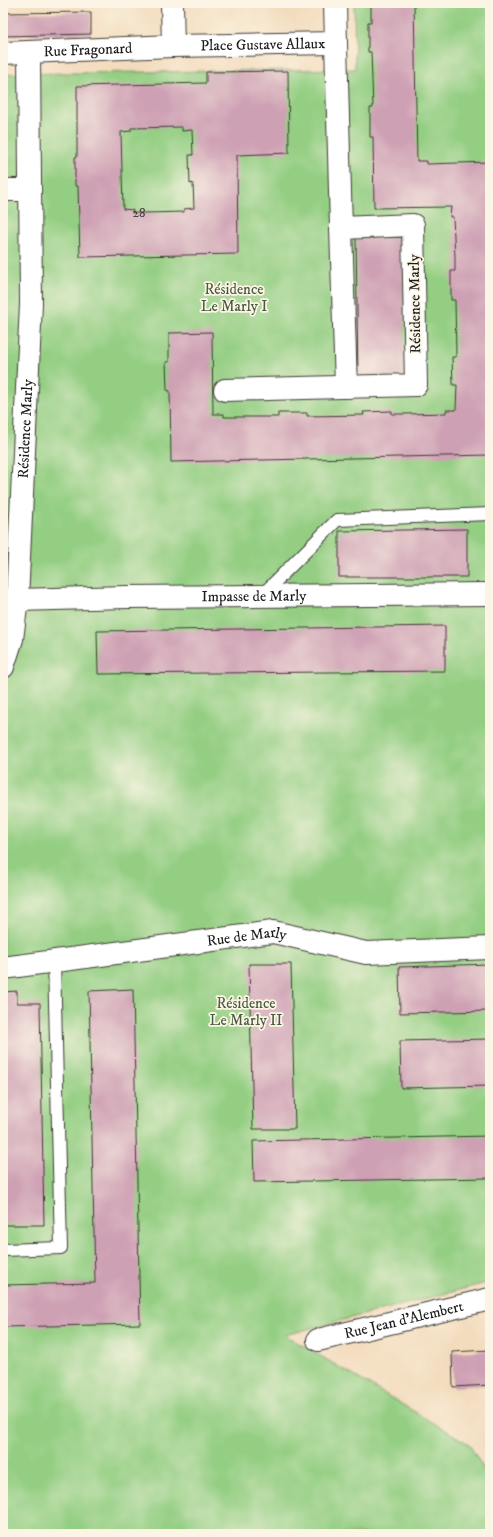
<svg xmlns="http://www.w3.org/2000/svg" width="493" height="1537" font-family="'IM FELL DW Pica',serif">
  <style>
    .green { fill: #93ce82; stroke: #58754f }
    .building { fill: #cea0b4; fill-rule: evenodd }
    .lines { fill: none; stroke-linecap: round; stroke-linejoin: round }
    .service-casing { stroke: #3c3934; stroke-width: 14 }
    .minor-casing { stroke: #3c3934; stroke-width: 24 }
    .service { stroke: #fff; stroke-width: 12 }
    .minor { stroke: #fff; stroke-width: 22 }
    .labels { text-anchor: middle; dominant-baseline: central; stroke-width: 3.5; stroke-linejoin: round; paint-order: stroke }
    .number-label { font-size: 13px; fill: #483d42 }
    .street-label { font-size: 15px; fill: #1c1c1c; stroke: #fcf5e5 }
    .park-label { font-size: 15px; fill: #465a40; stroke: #fcf5e5 }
  </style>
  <rect width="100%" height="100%" fill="#fcf5e5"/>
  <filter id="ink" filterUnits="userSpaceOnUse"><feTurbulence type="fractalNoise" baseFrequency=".025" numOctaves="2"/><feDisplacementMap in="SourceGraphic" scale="8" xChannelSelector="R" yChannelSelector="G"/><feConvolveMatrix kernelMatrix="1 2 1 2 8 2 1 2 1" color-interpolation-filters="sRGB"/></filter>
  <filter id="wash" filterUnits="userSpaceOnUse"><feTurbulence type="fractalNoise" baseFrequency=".012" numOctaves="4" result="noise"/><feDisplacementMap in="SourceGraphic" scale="16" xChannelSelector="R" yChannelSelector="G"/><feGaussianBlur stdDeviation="0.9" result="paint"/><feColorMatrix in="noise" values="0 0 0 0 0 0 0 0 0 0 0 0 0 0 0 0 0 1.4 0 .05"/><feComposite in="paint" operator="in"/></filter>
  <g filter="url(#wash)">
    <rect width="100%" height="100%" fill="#f3dcbd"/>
    <polygon class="green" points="354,3 490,3 490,1282 285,1335 469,1444 490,1480 490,1534 3,1534 3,74 355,69"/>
    <g id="blocks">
      <g class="building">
        <polygon points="371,3 414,3 417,161 427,161 427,164 490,162 490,455 171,462 170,391 167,390 166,362 169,362 169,333 212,332 213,414 224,414 224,417 278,417 278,413 307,413 307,416 364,415 363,412 392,411 392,414 405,414 446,413 446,410 456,410 457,385 453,385 452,357 456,357 455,300 451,300 451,271 455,271 455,257 453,217 450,217 451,207 374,208 373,137 370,137 370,108 373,108 371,52 368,52 368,22 371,22"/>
        <polygon points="91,12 91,34 3,36 3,13"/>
        <path d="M288,71L289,153L237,155L238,254L80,257L78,186H75V157H77V86L206,83V72ZM182,127V131L192,130L193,155H189L190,184L193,183L194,208L184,209V212L146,213H132L133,210L123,209L121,132L131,131V128Z"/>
        <polygon points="3,216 4,216 5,259 3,259"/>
        <polygon points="403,237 405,376 358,377 356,238"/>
        <polygon points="467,529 467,577 339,577 339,531"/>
        <polygon points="445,626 445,671 98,674 97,631"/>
        <polygon points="249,964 291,964 295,1129 253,1129"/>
        <polygon points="490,964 490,1011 400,1013 399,967"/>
        <polygon points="133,989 140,1324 3,1327 3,1285 95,1283 89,991"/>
        <polygon points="17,991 17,1003 40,1003 44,1225 3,1225 3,992"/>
        <polygon points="490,1039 490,1086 401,1088 400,1041"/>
        <polygon points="490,1136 490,1178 254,1182 253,1141"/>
        <polygon points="490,1350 490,1385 453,1387 452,1352"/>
      </g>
    </g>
  </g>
  <g filter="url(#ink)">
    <use href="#blocks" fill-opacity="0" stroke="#3c3934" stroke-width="1"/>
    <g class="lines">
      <defs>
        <g id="service">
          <polyline points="261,596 337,520 490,514"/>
          <polyline points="3,1250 61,1248 54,961"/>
        </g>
        <g id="minor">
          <polyline points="172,3 173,46"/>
          <path id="s1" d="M3,53L173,46L336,43L335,3"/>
          <polyline points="3,190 30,190"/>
          <polyline points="341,228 346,387"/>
          <polyline points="225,390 416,385 413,225 341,228 336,43"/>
          <path id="s2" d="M17,600L127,597L490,594"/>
          <path id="s3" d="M3,667L12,639L17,600L31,304L29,52"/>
          <path id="s4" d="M3,968L273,932L366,953L490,948"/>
          <path id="s5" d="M318,1340L490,1299"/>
        </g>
      </defs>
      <use href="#service" class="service-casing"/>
      <use href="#minor" class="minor-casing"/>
      <use href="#service" class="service"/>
      <use href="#minor" class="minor"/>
    </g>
  </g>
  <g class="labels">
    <g class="number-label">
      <text x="139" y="213">28</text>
    </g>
    <g class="street-label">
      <text stroke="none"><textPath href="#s1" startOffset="260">Place Gustave Allaux</textPath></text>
      <text stroke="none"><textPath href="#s1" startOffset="85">Rue Fragonard</textPath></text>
      <text transform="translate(415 304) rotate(-91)">Résidence Marly</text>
      <text stroke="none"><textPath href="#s3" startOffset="240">Résidence Marly</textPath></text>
      <text stroke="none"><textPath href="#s2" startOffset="237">Impasse de Marly</textPath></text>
      <text stroke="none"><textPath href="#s4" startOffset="246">Rue de Marly</textPath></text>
      <text stroke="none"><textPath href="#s5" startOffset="88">Rue Jean d'Alembert</textPath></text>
    </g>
    <g class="park-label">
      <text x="234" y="289">Résidence<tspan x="234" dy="17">Le Marly I</tspan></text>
      <text x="246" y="1003">Résidence<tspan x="246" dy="17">Le Marly II</tspan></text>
    </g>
  </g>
  <rect width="493" height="1537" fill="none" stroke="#fcf5e5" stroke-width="16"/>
</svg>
